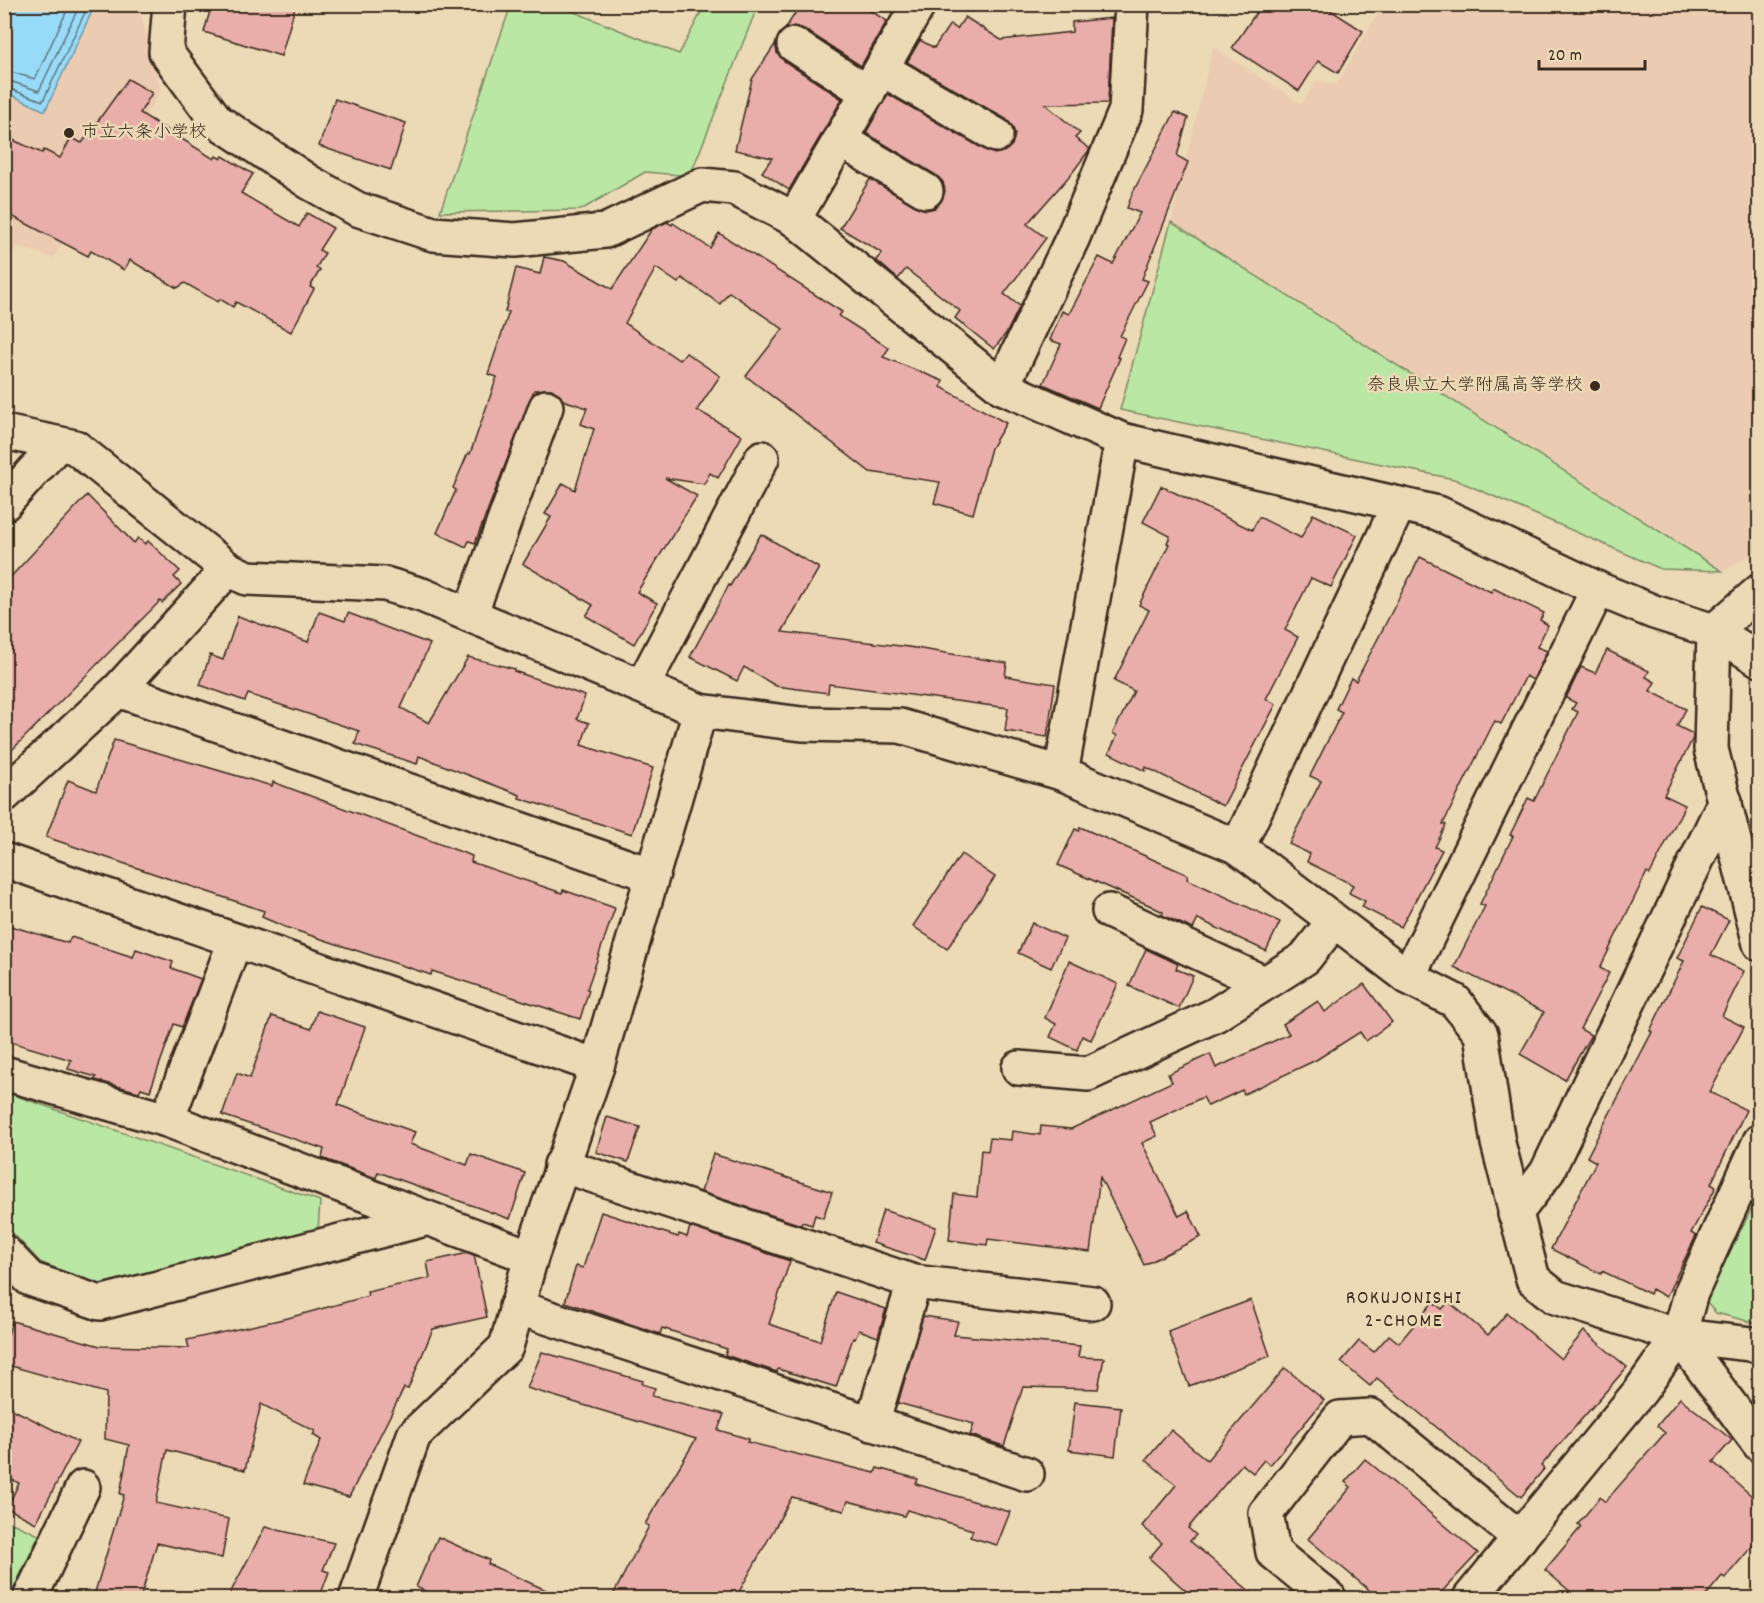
<svg xmlns="http://www.w3.org/2000/svg" width="1764" height="1603" font-family="Dekko,'Klee One',sans-serif">
  <style>
    .built { fill: #ebccb2 }
    .green { fill: #bbe7a5; stroke: #7b8862; stroke-width: 1.5 }
    .water { fill: #97dbf9; stroke: #7294a1; stroke-width: 1.5 }
    .lines { fill: none; stroke-linecap: round; stroke-linejoin: round }
    .shore { stroke: #607176; stroke-width: 1.5 }
    .building { fill: #e9aea9; stroke: #3b2a1e; stroke-width: 1.5 }
    .minor-casing { stroke: #3b2a1e; stroke-width: 38 }
    .minor { stroke: #ecd9b6; stroke-width: 33 }
    .poi-dot { fill: #3b2a1e; stroke: #ecd9b6; stroke-width: 2 }
    .labels { text-anchor: middle; dominant-baseline: central; stroke-width: 5; stroke-linejoin: round; paint-order: stroke }
    .poi-label { font-size: 18px; fill: #3b2a1e; stroke: #ecd9b6; text-anchor: start }
    .neighbourhood-label { font-size: 20px; letter-spacing: 1.5px; fill: #3b2a1e; stroke: #ecd9b6 }
  </style>
  <rect width="100%" height="100%" fill="#ecd9b6"/>
  <filter id="ink" filterUnits="userSpaceOnUse"><feTurbulence type="fractalNoise" baseFrequency=".0167" numOctaves="2"/><feDisplacementMap in="SourceGraphic" scale="12" xChannelSelector="R" yChannelSelector="G"/><feConvolveMatrix kernelMatrix="1 2 1 2 8 2 1 2 1" color-interpolation-filters="sRGB"/></filter>
  <g filter="url(#ink)">
    <g class="built">
      <polygon points="5,5 142,5 141,14 161,91 53,258 17,246 5,270"/>
      <polygon points="1383,5 1759,5 1759,550 1722,571 1171,222 1213,47 1302,104 1317,80 1336,85"/>
    </g>
    <g class="green">
      <polygon points="511,5 557,5 679,54 705,5 758,5 690,176 645,172 581,210 440,212"/>
      <polygon points="1171,222 1722,571 1661,569 1454,479 1120,410"/>
      <polygon points="5,1092 320,1201 318,1231 100,1286 40,1262 5,1225"/>
      <polygon points="1759,1194 1759,1324 1716,1313 1705,1301"/>
      <polygon points="5,1520 39,1535 9,1598 5,1598"/>
    </g>
    <polygon class="water" points="8,5 95,5 45,111 5,92 4,11"/>
    <g class="lines">
      <g class="shore">
        <polyline points="4,70 35,79 70,4"/>
        <polyline points="4,79 39,91 80,4"/>
        <polyline points="4,87 43,101 89,4"/>
      </g>
    </g>
    <g class="building">
      <polygon points="212,4 296,4 281,56 204,32"/>
      <polygon points="801,4 859,4 887,21 861,66 804,29 794,26 785,29"/>
      <polygon points="1262,4 1321,4 1363,31 1338,73 1318,61 1299,91 1232,48"/>
      <polygon points="965,17 1001,40 1072,32 1072,22 1112,18 1108,103 1045,104 1080,133 1075,138 1090,149 1072,173 1027,224 1046,238 1004,294 1020,306 1007,332 994,349 955,318 960,311 906,269 898,279 876,260 882,253 840,228 870,179 917,207 926,210 935,208 942,200 945,191 943,182 936,175 866,133 888,94 987,151 995,154 1005,151 1012,145 1015,134 1012,126 1006,119 907,62 920,40 934,48 950,24 957,29"/>
      <polygon points="776,43 777,53 784,61 842,99 789,190 762,172 772,158 735,150 752,79"/>
      <polygon points="128,79 152,93 140,113 214,159 216,156 221,159 223,156 253,174 241,193 299,227 307,213 333,228 319,250 325,253 316,268 320,270 310,287 314,289 291,332 236,302 233,307 220,299 218,302 185,283 177,288 130,260 124,270 91,251 88,256 4,212 4,136 42,153 44,150 60,158 71,138 82,143"/>
      <polygon points="335,99 406,123 391,170 319,146"/>
      <polygon points="1175,112 1188,118 1177,156 1188,162 1142,279 1148,281 1120,336 1125,338 1117,357 1120,358 1098,408 1043,384 1061,344 1050,340 1062,311 1069,314 1099,257 1113,264 1140,213 1127,208 1132,194"/>
      <polygon points="667,222 672,225 673,223 710,248 719,233 842,312 839,316 889,348 883,357 943,381 941,387 1006,423 991,448 973,514 934,503 940,482 870,472 746,376 783,329 729,292 720,304 682,278 678,283 656,268 625,323 679,360 686,353 720,376 697,410 742,436 718,478 710,473 704,484 665,478 697,496 637,592 657,603 634,644 586,616 593,605 523,564 551,517 545,514 563,483 575,490 594,429 581,424 587,408 563,400 552,389 534,390 475,543 469,541 466,547 437,533 456,490 453,488 468,453 470,454 497,377 488,374 509,312 505,312 516,268 540,274 544,257 564,261 612,289 652,229"/>
      <polygon points="1161,486 1252,530 1259,517 1301,538 1313,514 1357,535 1331,587 1311,578 1285,630 1298,637 1266,699 1276,704 1223,806 1146,767 1145,771 1109,753 1117,736 1113,733 1134,691 1114,681 1149,610 1139,605 1169,544 1167,543 1170,536 1143,522"/>
      <polygon points="87,495 134,543 138,538 145,544 148,541 180,571 174,577 181,584 162,603 160,601 4,758 4,584"/>
      <polygon points="761,534 819,568 782,632 909,647 1007,663 1005,676 1055,684 1047,737 1005,731 1008,708 829,684 828,693 776,686 744,667 737,681 690,657 729,585 730,586"/>
      <polygon points="1420,557 1491,592 1493,588 1544,613 1540,620 1548,625 1537,647 1547,651 1533,680 1526,676 1501,724 1495,721 1491,728 1443,824 1446,825 1435,847 1442,850 1401,927 1362,907 1365,901 1349,893 1353,885 1307,862 1310,854 1289,844 1321,781 1310,776 1342,712 1336,709 1351,678 1356,681"/>
      <polygon points="319,612 345,621 348,613 430,644 401,708 429,723 468,657 515,669 514,671 585,696 577,719 589,723 581,745 653,768 632,834 519,798 520,795 419,756 417,764 355,744 359,731 248,694 245,701 200,685 210,655 223,660 238,616 308,642"/>
      <polygon points="1607,650 1649,671 1646,677 1655,682 1650,691 1686,709 1677,726 1693,734 1693,738 1664,795 1685,805 1650,874 1647,872 1600,968 1609,973 1580,1029 1591,1035 1565,1080 1520,1054 1544,1012 1454,967 1485,906 1480,904 1513,836 1510,835 1528,798 1534,801 1578,712 1572,709 1576,703 1566,698 1581,667 1595,673"/>
      <polygon points="114,740 272,786 273,782 472,856 471,862 562,893 563,890 615,908 587,989 589,990 580,1019 432,971 431,975 285,927 262,917 264,911 46,837 68,780 96,791"/>
      <polygon points="1080,827 1188,875 1187,879 1280,922 1266,951 1198,919 1193,929 1162,915 1163,912 1149,905 1058,865 1075,829 1079,831"/>
      <polygon points="961,854 995,877 947,949 913,926"/>
      <polygon points="1702,907 1729,920 1711,955 1744,971 1722,1016 1744,1027 1710,1092 1746,1110 1711,1184 1716,1187 1691,1233 1696,1236 1666,1297 1652,1289 1650,1294 1602,1271 1601,1274 1551,1249 1596,1162 1587,1157 1652,1032 1650,1031 1684,961 1677,958"/>
      <polygon points="1032,923 1065,938 1051,968 1018,953"/>
      <polygon points="4,924 68,943 71,937 133,957 136,949 173,962 171,968 201,979 182,1027 174,1024 150,1091 141,1088 139,1092 95,1080 96,1077 68,1069 71,1060 4,1040"/>
      <polygon points="1146,949 1178,964 1176,969 1193,976 1179,1008 1129,986"/>
      <polygon points="1069,961 1118,984 1091,1040 1082,1036 1077,1050 1050,1037 1056,1024 1045,1018"/>
      <polygon points="1364,984 1392,1022 1366,1041 1360,1032 1316,1060 1244,1094 1242,1090 1208,1106 1203,1097 1150,1122 1157,1136 1142,1143 1179,1216 1188,1211 1201,1237 1144,1265 1100,1177 1090,1252 988,1239 987,1245 949,1240 954,1194 977,1197 981,1150 988,1151 990,1138 1011,1140 1012,1131 1040,1135 1041,1126 1071,1129 1172,1082 1168,1074 1210,1054 1216,1068 1289,1034 1283,1024 1318,1001 1325,1012"/>
      <polygon points="317,1011 365,1027 338,1105 415,1132 410,1144 467,1165 471,1154 525,1173 510,1219 378,1172 376,1178 322,1158 324,1149 222,1115 237,1073 250,1078 272,1016 311,1029"/>
      <polygon points="607,1117 640,1127 628,1162 596,1152"/>
      <polygon points="713,1154 832,1192 823,1218 815,1215 812,1225 802,1222 801,1225 701,1192"/>
      <polygon points="883,1210 936,1227 925,1260 873,1243"/>
      <polygon points="601,1212 678,1237 679,1234 687,1237 690,1227 790,1261 769,1324 820,1341 836,1292 886,1309 878,1337 859,1330 855,1339 853,1338 836,1387 778,1369 777,1372 725,1355 727,1349 662,1328 660,1334 565,1302 576,1266 583,1268"/>
      <polygon points="468,1253 474,1255 487,1317 433,1329 408,1389 404,1388 349,1497 303,1485 321,1440 313,1435 315,1431 261,1404 245,1470 167,1450 156,1503 229,1519 222,1558 157,1543 140,1599 93,1599 124,1495 120,1494 129,1445 105,1439 106,1393 4,1364 4,1348 12,1321 100,1346 189,1348 187,1340 288,1318 368,1296 367,1292 430,1278 427,1262"/>
      <polygon points="1251,1300 1270,1356 1189,1386 1168,1331"/>
      <polygon points="1433,1302 1442,1309 1449,1302 1488,1335 1507,1313 1561,1359 1584,1331 1627,1367 1541,1466 1544,1469 1521,1497 1377,1378 1370,1386 1341,1362 1359,1341 1374,1352 1389,1335 1399,1343"/>
      <polygon points="923,1316 958,1321 954,1335 1080,1346 1078,1357 1104,1358 1098,1389 1023,1387 1004,1446 970,1435 974,1424 898,1403"/>
      <polygon points="542,1352 643,1381 642,1384 655,1388 652,1396 724,1414 718,1430 749,1439 747,1442 875,1473 877,1468 918,1479 916,1484 1010,1512 997,1545 970,1537 973,1530 907,1510 904,1516 848,1501 844,1511 792,1497 735,1599 611,1599 649,1526 645,1524 696,1439 527,1388"/>
      <polygon points="1285,1368 1324,1400 1270,1465 1264,1460 1253,1473 1242,1464 1188,1528 1196,1535 1190,1541 1259,1599 1195,1599 1149,1558 1162,1543 1142,1526 1176,1485 1146,1460 1171,1430 1207,1460"/>
      <polygon points="1680,1398 1732,1440 1713,1462 1760,1503 1760,1537 1725,1578 1722,1576 1703,1599 1579,1599 1545,1570 1581,1527 1578,1524 1600,1497 1605,1502 1665,1433 1657,1426"/>
      <polygon points="1075,1402 1121,1407 1115,1456 1069,1450"/>
      <polygon points="4,1405 78,1442 36,1523 7,1508 19,1483 4,1476"/>
      <polygon points="1365,1459 1478,1553 1435,1599 1380,1599 1308,1539 1351,1487 1345,1482"/>
      <polygon points="265,1527 334,1543 323,1570 329,1572 319,1599 227,1599"/>
      <polygon points="438,1537 489,1560 488,1564 566,1599 442,1599 416,1587"/>
    </g>
    <g class="lines">
      <defs>
        <g id="minor">
          <polyline points="170,4 166,52 217,121 309,182 357,209 433,234 515,240 605,231 702,185 734,188 794,219 1002,387 1122,440 1438,513 1598,589 1654,612 1714,631 1760,660"/>
          <polyline points="794,45 868,93"/>
          <polyline points="882,69 996,135"/>
          <polyline points="841,140 926,191"/>
          <polyline points="794,219 919,4"/>
          <polyline points="1002,387 1073,237 1126,110 1132,4"/>
          <polyline points="4,432 75,447 228,569 247,578 385,584 422,595 700,711 802,724 900,726 1061,773 1122,440"/>
          <polyline points="4,504 58,444"/>
          <polyline points="1760,591 1714,631 1711,749 1760,944"/>
          <polyline points="470,615 546,407"/>
          <polyline points="643,685 762,458"/>
          <polyline points="118,690 652,875"/>
          <polyline points="1061,773 1238,847 1408,977 1455,1001 1481,1034 1498,1143 1533,1279 1555,1297 1679,1336 1760,1445"/>
          <polyline points="4,795 118,690 228,569"/>
          <polyline points="1238,847 1399,504"/>
          <polyline points="4,860 597,1066"/>
          <polyline points="1109,911 1264,983"/>
          <polyline points="1408,977 1598,589"/>
          <polyline points="1019,1068 1088,1074 1215,1015 1305,958 1334,921"/>
          <polyline points="4,1073 167,1120 531,1257"/>
          <polyline points="167,1120 235,941"/>
          <polyline points="561,1165 914,1282 1093,1303"/>
          <polyline points="1515,1214 1547,1172 1725,801"/>
          <polyline points="4,1252 30,1279 100,1303 425,1219"/>
          <polyline points="516,1307 1027,1474"/>
          <polyline points="1679,1336 1760,1345"/>
          <polyline points="872,1424 914,1282"/>
          <polyline points="30,1598 83,1487"/>
          <polyline points="356,1598 414,1435 506,1347 531,1257 597,1066 700,711"/>
          <polyline points="1329,1598 1273,1552 1266,1513 1340,1418 1371,1416 1520,1538"/>
          <polyline points="1470,1598 1641,1390 1679,1336 1691,1293 1760,1141"/>
        </g>
      </defs>
      <use href="#minor" class="minor-casing"/>
      <use href="#minor" class="minor"/>
    </g>
  </g>
  <g class="poi-dot">
    <circle cx="69" cy="133" r="6"/>
    <circle cx="1595" cy="386" r="6"/>
  </g>
  <g class="labels">
    <g class="poi-label">
      <text x="81" y="133">市立六条小学校</text>
      <text x="1583" y="386" text-anchor="end">奈良県立大学附属高等学校</text>
    </g>
    <g class="neighbourhood-label">
      <text x="1404" y="1299">ROKUJONISHI<tspan x="1404" dy="23">2-CHOME</tspan></text>
    </g>
  </g>
  <rect width="1764" height="1603" fill="none" stroke="#ecd9b6" stroke-width="24"/>
  <rect x="12" y="12" width="1740" height="1579" fill="none" stroke="#3b2a1e" stroke-width="2" filter="url(#ink)"/>
  <path d="M1539 60v9h106v-9" fill="none" stroke="#3b2a1e" stroke-width="3"/>
  <text x="1548" y="60" font-size="18" fill="#3b2a1e" stroke="#ecd9b6" stroke-width="4.5" paint-order="stroke">20 m</text>
</svg>
